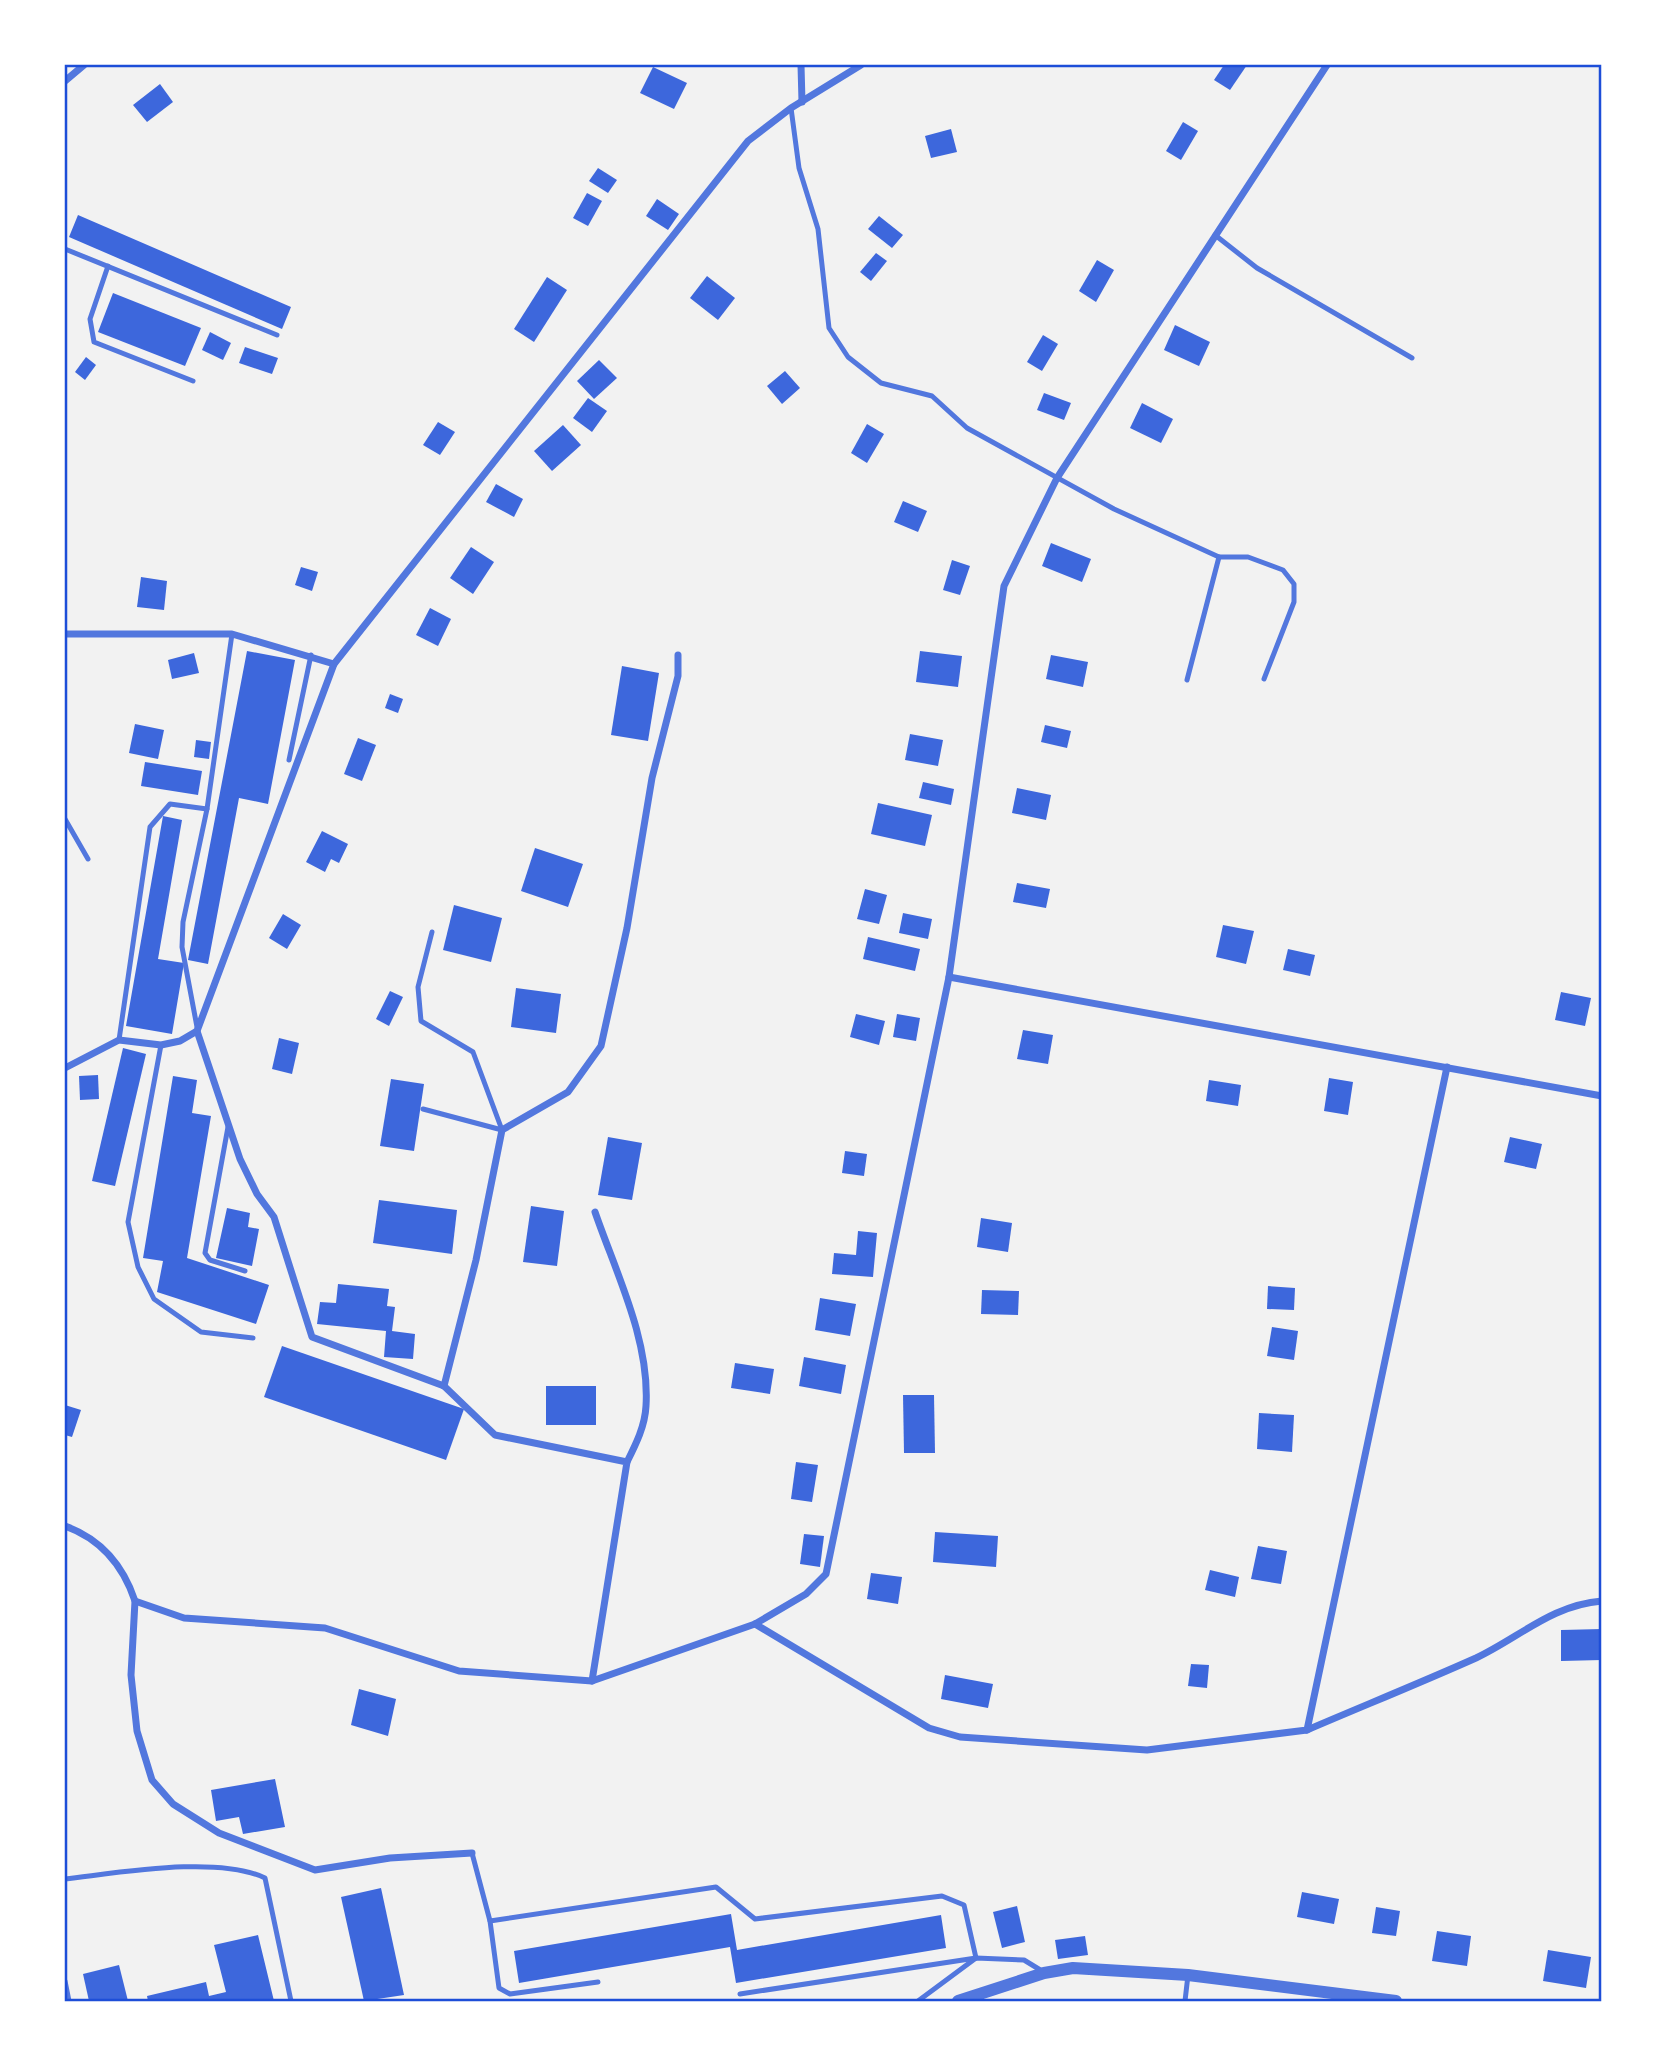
<svg xmlns="http://www.w3.org/2000/svg" width="1667" height="2066" font-family="Mulish,sans-serif">
  <style>
    .building { fill: #3d67dc }
    .lines { fill: none; stroke-linecap: round; stroke-linejoin: round }
    .service { stroke: #5277de; stroke-width: 5 }
    .minor { stroke: #5277de; stroke-width: 7 }
    .tertiary { stroke: #5277de; stroke-width: 12 }
    .neatline { fill: none; stroke: #1d4ed8; stroke-width: 2.5 }
  </style>
  <rect width="100%" height="100%" fill="#f2f2f2"/>
  <g class="building">
    <polygon points="1224,65 1247,65 1230,90 1214,80"/>
    <polygon points="653,67 687,83 674,109 640,93"/>
    <polygon points="160,84 173,102 147,122 133,105"/>
    <polygon points="1183,122 1198,131 1181,160 1166,151"/>
    <polygon points="951,129 957,152 931,158 925,136"/>
    <polygon points="598,168 617,180 608,193 589,181"/>
    <polygon points="587,193 602,201 588,226 573,218"/>
    <polygon points="657,199 679,214 668,230 646,216"/>
    <polygon points="78,215 291,307 282,329 69,237"/>
    <polygon points="879,216 903,235 892,248 868,229"/>
    <polygon points="876,253 887,261 871,281 860,272"/>
    <polygon points="1097,260 1114,270 1096,302 1079,291"/>
    <polygon points="707,276 735,298 718,320 690,298"/>
    <polygon points="547,277 567,290 534,342 514,329"/>
    <polygon points="113,293 201,328 185,366 98,332"/>
    <polygon points="1175,325 1210,342 1199,366 1164,350"/>
    <polygon points="210,332 231,343 223,360 202,350"/>
    <polygon points="1043,335 1058,344 1042,371 1027,362"/>
    <polygon points="245,347 278,358 272,374 239,363"/>
    <polygon points="86,357 96,365 85,380 75,372"/>
    <polygon points="599,360 617,378 594,399 577,381"/>
    <polygon points="785,371 800,388 782,404 767,386"/>
    <polygon points="1044,393 1071,403 1064,420 1037,410"/>
    <polygon points="588,398 607,411 592,432 573,418"/>
    <polygon points="1142,403 1173,419 1161,443 1130,428"/>
    <polygon points="438,422 455,432 440,455 423,445"/>
    <polygon points="867,424 884,434 867,463 851,453"/>
    <polygon points="563,425 581,445 552,471 534,451"/>
    <polygon points="496,484 523,499 514,517 486,502"/>
    <polygon points="903,501 927,511 918,532 894,522"/>
    <polygon points="1051,543 1091,559 1082,582 1042,566"/>
    <polygon points="471,547 494,562 473,594 450,578"/>
    <polygon points="952,560 970,566 960,595 943,590"/>
    <polygon points="301,567 318,572 312,591 295,585"/>
    <polygon points="141,577 167,581 164,610 137,607"/>
    <polygon points="430,608 451,619 438,646 416,635"/>
    <polygon points="247,651 295,660 268,804 239,798 208,964 188,960"/>
    <polygon points="920,651 962,656 958,687 916,682"/>
    <polygon points="194,653 199,673 172,679 168,660"/>
    <polygon points="1051,655 1088,662 1083,687 1046,679"/>
    <polygon points="622,666 659,673 648,741 611,735"/>
    <polygon points="390,694 403,699 398,713 385,708"/>
    <polygon points="135,724 164,730 158,759 129,753"/>
    <polygon points="1045,725 1071,731 1067,748 1041,742"/>
    <polygon points="910,734 943,740 938,766 905,760"/>
    <polygon points="358,738 376,745 362,781 344,774"/>
    <polygon points="196,740 211,742 209,759 194,757"/>
    <polygon points="145,762 202,771 198,795 141,786"/>
    <polygon points="923,782 954,789 951,805 919,798"/>
    <polygon points="1017,788 1051,795 1046,820 1012,813"/>
    <polygon points="878,803 932,815 925,846 871,834"/>
    <polygon points="163,816 182,820 158,959 184,963 172,1034 126,1026"/>
    <polygon points="322,831 348,844 339,863 331,859 325,872 306,862"/>
    <polygon points="535,848 583,864 568,907 521,891"/>
    <polygon points="1017,883 1050,889 1046,908 1013,902"/>
    <polygon points="865,889 887,895 879,924 857,919"/>
    <polygon points="454,905 502,918 491,962 443,950"/>
    <polygon points="903,913 932,919 928,939 899,933"/>
    <polygon points="283,914 301,925 287,949 269,938"/>
    <polygon points="1223,925 1254,931 1246,964 1216,957"/>
    <polygon points="868,937 920,949 915,971 863,959"/>
    <polygon points="1288,949 1315,955 1310,976 1283,970"/>
    <polygon points="516,988 561,994 556,1033 511,1027"/>
    <polygon points="390,991 403,997 389,1026 376,1019"/>
    <polygon points="1561,992 1591,998 1585,1026 1555,1020"/>
    <polygon points="856,1014 885,1021 879,1045 850,1037"/>
    <polygon points="897,1014 920,1018 916,1041 893,1037"/>
    <polygon points="1023,1030 1053,1035 1048,1064 1017,1059"/>
    <polygon points="279,1038 299,1043 292,1074 272,1069"/>
    <polygon points="123,1048 146,1054 115,1186 92,1181"/>
    <polygon points="98,1075 99,1099 80,1100 79,1076"/>
    <polygon points="173,1076 197,1080 192,1113 211,1116 187,1258 269,1285 256,1324 157,1292 163,1261 143,1258"/>
    <polygon points="1329,1078 1353,1082 1348,1115 1324,1111"/>
    <polygon points="391,1079 424,1084 414,1151 380,1146"/>
    <polygon points="1209,1080 1241,1085 1238,1106 1206,1101"/>
    <polygon points="608,1137 642,1143 632,1200 598,1195"/>
    <polygon points="1510,1137 1542,1144 1536,1169 1504,1162"/>
    <polygon points="845,1151 867,1154 864,1176 842,1173"/>
    <polygon points="379,1200 457,1210 452,1254 373,1243"/>
    <polygon points="531,1206 564,1211 557,1266 523,1262"/>
    <polygon points="227,1208 250,1213 248,1227 259,1229 252,1266 216,1258"/>
    <polygon points="981,1218 1012,1223 1008,1252 977,1247"/>
    <polygon points="858,1231 877,1233 873,1277 832,1274 834,1253 856,1255"/>
    <polygon points="338,1284 389,1289 387,1306 395,1307 392,1331 415,1334 413,1359 384,1357 386,1331 317,1324 320,1302 336,1303"/>
    <polygon points="1268,1286 1295,1288 1294,1310 1267,1309"/>
    <polygon points="982,1290 1019,1291 1018,1315 981,1314"/>
    <polygon points="820,1298 856,1304 850,1336 815,1330"/>
    <polygon points="1272,1327 1298,1331 1294,1360 1267,1356"/>
    <polygon points="282,1346 464,1409 446,1460 264,1397"/>
    <polygon points="804,1357 846,1365 841,1394 799,1386"/>
    <polygon points="735,1363 774,1369 770,1394 731,1388"/>
    <rect x="546" y="1386" width="50" height="39"/>
    <polygon points="903,1395 934,1395 935,1453 904,1453"/>
    <polygon points="65,1405 81,1410 72,1437 65,1435"/>
    <polygon points="1259,1413 1294,1415 1292,1452 1257,1449"/>
    <polygon points="796,1462 818,1465 812,1502 791,1499"/>
    <polygon points="935,1532 998,1536 996,1567 933,1562"/>
    <polygon points="804,1534 824,1536 820,1567 800,1564"/>
    <polygon points="1258,1546 1287,1551 1281,1584 1251,1579"/>
    <polygon points="1210,1570 1239,1577 1235,1597 1205,1590"/>
    <polygon points="871,1573 902,1577 898,1604 867,1599"/>
    <polygon points="1602,1629 1602,1660 1561,1661 1561,1630"/>
    <polygon points="1191,1664 1209,1665 1207,1688 1188,1686"/>
    <polygon points="945,1675 993,1684 988,1708 941,1699"/>
    <polygon points="359,1689 396,1699 388,1736 351,1725"/>
    <polygon points="275,1779 285,1827 243,1834 239,1817 216,1821 211,1790"/>
    <polygon points="381,1888 404,1995 364,2001 341,1897"/>
    <polygon points="1302,1892 1339,1899 1334,1924 1297,1917"/>
    <polygon points="1017,1906 1025,1942 1002,1948 993,1912"/>
    <polygon points="1376,1907 1400,1911 1396,1936 1372,1933"/>
    <polygon points="731,1914 737,1950 941,1915 946,1948 736,1983 730,1947 519,1983 514,1951"/>
    <polygon points="1437,1931 1471,1936 1467,1966 1432,1961"/>
    <polygon points="258,1935 274,2001 148,2001 147,1996 206,1982 209,1996 226,1992 214,1945"/>
    <polygon points="1085,1936 1088,1955 1058,1959 1055,1940"/>
    <polygon points="1548,1950 1591,1957 1586,1988 1543,1981"/>
    <polygon points="119,1965 128,2001 89,2001 83,1974"/>
  </g>
  <g class="lines">
    <g class="service">
      <polyline points="791,108 799,168 818,229 829,328 848,357 881,383 932,396 967,428 1114,509 1219,557 1248,557 1283,570 1294,584 1294,602 1264,679"/>
      <polyline points="1215,235 1257,268 1412,358"/>
      <polyline points="65,249 277,335"/>
      <polyline points="108,266 90,319 94,342 193,381"/>
      <polyline points="1187,680 1219,557"/>
      <polyline points="289,760 311,655"/>
      <polyline points="65,819 88,859"/>
      <polyline points="432,932 418,987 421,1021 473,1052 502,1130"/>
      <polyline points="197,1027 182,947 183,922 207,809 232,634"/>
      <polyline points="119,1040 150,827 170,804 207,809"/>
      <polyline points="161,1045 128,1222 138,1267 154,1299 201,1332 253,1338"/>
      <polyline points="423,1109 502,1130"/>
      <polyline points="228,1127 205,1253 210,1260 245,1271"/>
      <polyline points="472,1853 490,1921 499,1988 510,1994 598,1982"/>
      <path d="M65,1879C118,1873 217,1855 265,1878L291,2001"/>
      <polyline points="490,1921 716,1887 755,1919 942,1896 964,1905 976,1958 918,2001"/>
      <polyline points="65,1981 69,2001"/>
      <polyline points="740,1994 976,1958 1024,1960 1042,1971"/>
      <polyline points="1185,2001 1188,1975"/>
    </g>
    <g class="minor">
      <polyline points="801,65 802,102"/>
      <polyline points="65,81 84,65"/>
      <polyline points="65,634 232,634 334,664"/>
      <polyline points="949,977 1602,1096"/>
      <polyline points="197,1031 240,1159 257,1194 274,1217 312,1337 444,1386 495,1435 627,1462 592,1681"/>
      <polyline points="65,1068 119,1040 161,1045 180,1041 197,1031 334,664 748,141 791,108 861,65"/>
      <path d="M595,1212C616,1273 650,1340 646,1406C645,1426 636,1444 627,1462"/>
      <polyline points="444,1386 476,1260 502,1130 568,1092 601,1046 627,928 652,778 678,676 678,655"/>
      <path d="M65,1526C101,1539 123,1565 135,1601L184,1618L325,1628L459,1671L592,1681L755,1624L806,1594L826,1574L949,977L1004,586L1057,478L1327,65"/>
      <polyline points="135,1601 131,1675 137,1731 152,1780 173,1804 219,1833 315,1870 390,1858 472,1853"/>
      <polyline points="755,1624 929,1728 960,1737 1147,1750 1307,1730 1447,1067"/>
      <path d="M1307,1730C1363,1706 1420,1683 1476,1658C1520,1637 1552,1605 1602,1601"/>
    </g>
    <polyline class="tertiary" points="958,2001 1044,1973 1073,1968 1188,1975 1396,2001"/>
  </g>
  <rect width="1667" height="2066" fill="none" stroke="#ffffff" stroke-width="133"/>
  <rect x="66" y="66" width="1534" height="1934" class="neatline"/>
</svg>
